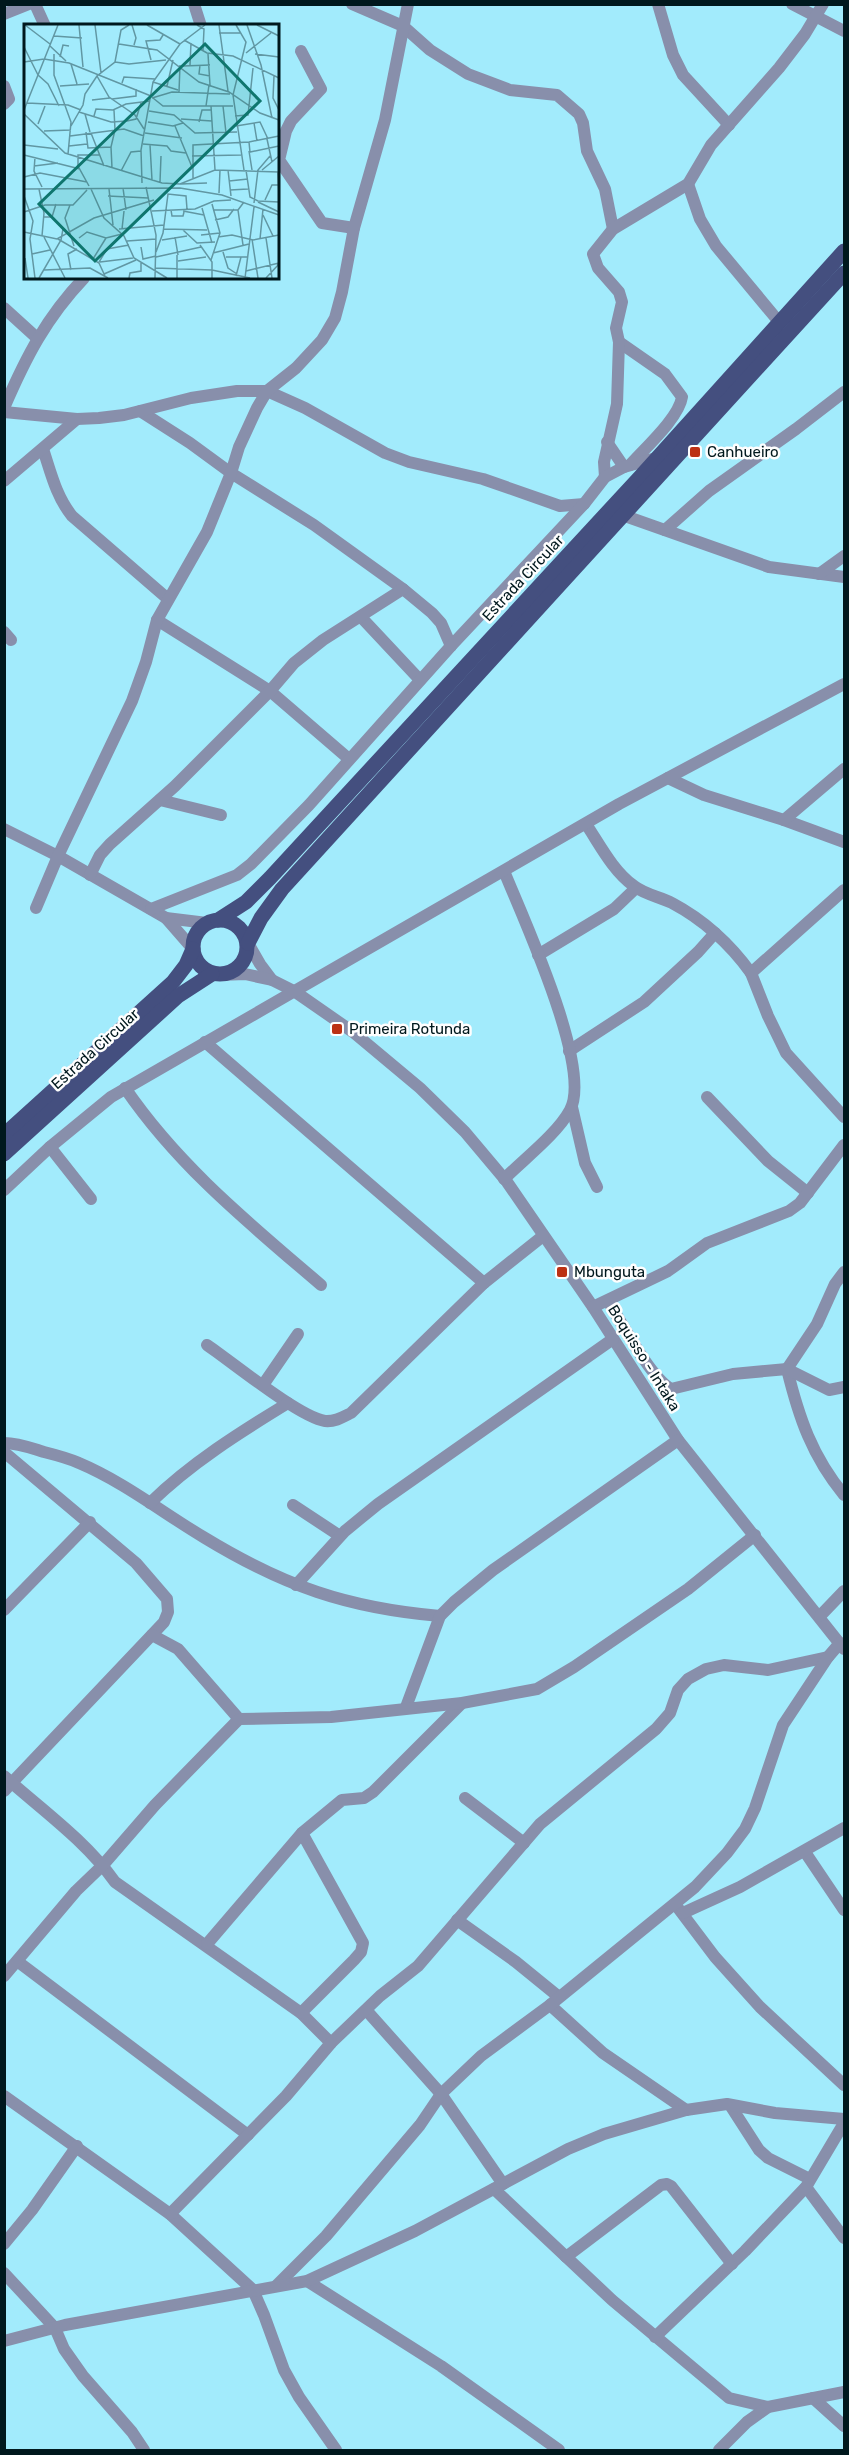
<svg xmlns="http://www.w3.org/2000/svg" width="849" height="2455" font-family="Rubik,sans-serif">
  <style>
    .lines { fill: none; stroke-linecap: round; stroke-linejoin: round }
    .minor { stroke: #888fab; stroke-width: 12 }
    .major { stroke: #444f7f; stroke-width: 15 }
    .poi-dot { fill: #bc3114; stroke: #fefefe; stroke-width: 2 }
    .labels { text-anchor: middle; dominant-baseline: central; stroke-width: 5; stroke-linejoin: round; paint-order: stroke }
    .poi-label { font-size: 15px; fill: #00181d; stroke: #fefefe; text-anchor: start }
    .street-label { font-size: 15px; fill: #00181d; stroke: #fefefe }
    .inset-road { fill: none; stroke: #6197a3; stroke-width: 1.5 }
    .view { fill: #0f766e; fill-opacity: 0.15; stroke: #0f766e; stroke-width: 3 }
    .inset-edge { fill: none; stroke: #00181d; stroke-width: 3 }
  </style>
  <rect width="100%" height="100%" fill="#a2ebfc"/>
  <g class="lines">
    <g class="minor">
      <polyline points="35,4 45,26"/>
      <polyline points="194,4 201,26"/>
      <polyline points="352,4 403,26 430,50 468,74 510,90 557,95 579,114 583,123 587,151 605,189 613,229"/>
      <polyline points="658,4 673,55 683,75 729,125"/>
      <polyline points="792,4 844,31"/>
      <polyline points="4,14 29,4"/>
      <polyline points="301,51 321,89 291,121 286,131 279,160 322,223 354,228"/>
      <polyline points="4,86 9,99 4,104"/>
      <polyline points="688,184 700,219 716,246 780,323"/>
      <polyline points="4,308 37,338"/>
      <path d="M619,342L665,374L682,397C679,418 644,449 630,465"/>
      <path d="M4,408C26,357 46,318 84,278"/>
      <polyline points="140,411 190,443 231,473 314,525 403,589 432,613 441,623 451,646"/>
      <polyline points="4,412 77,419 99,418 124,415 191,398 237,391 267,391 305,408 385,453 409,462 483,479 560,506 584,504"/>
      <polyline points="607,442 624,467"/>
      <path d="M43,449C51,473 56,496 72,516L168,599"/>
      <polyline points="605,477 604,462 617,404 619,342 616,328 622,302 619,292 598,268 593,254 613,229 688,184 711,145 779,68 805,34 823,4"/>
      <polyline points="4,481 77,419"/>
      <polyline points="625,516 769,567 844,577"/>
      <polyline points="665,530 709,491 796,429 844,392"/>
      <polyline points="819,574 844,556"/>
      <polyline points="361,617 420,680"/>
      <polyline points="157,620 270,691 349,759"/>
      <polyline points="4,632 11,640"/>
      <polyline points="668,778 704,795 784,820 844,842"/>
      <polyline points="160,800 221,815"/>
      <polyline points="784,820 844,769"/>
      <path d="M586,824C600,845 613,871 634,886C644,894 660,897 672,903C704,920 730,944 751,973"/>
      <polyline points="4,829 58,856 166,918 207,923"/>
      <polyline points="90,875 100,855 110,844 175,786 270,691 294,663 323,640 403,589"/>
      <polyline points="844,890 751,973 768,1016 786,1053 844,1117"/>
      <polyline points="36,908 58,856 132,701 146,662 157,620 207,532 231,473 239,447 257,408 267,391 296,368 322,340 335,318 342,292 354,228 385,120 408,4"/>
      <polyline points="151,909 237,875 251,864 309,805 451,646 584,504 605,477 624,467 656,458"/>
      <polyline points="166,918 193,949"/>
      <polyline points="248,943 260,964 272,980"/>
      <polyline points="538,955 614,909 636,888"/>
      <polyline points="220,975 245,974 272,980 294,991 353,1032 420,1088 465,1132 507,1182 593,1307 678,1440 844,1649"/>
      <polyline points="205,1042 484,1283"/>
      <polyline points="569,1051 644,1002 698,952 715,933"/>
      <path d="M125,1088C179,1167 250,1224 321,1285"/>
      <polyline points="707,1097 768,1161 808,1193"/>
      <polyline points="572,1107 585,1163 597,1187"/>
      <polyline points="50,1147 91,1199"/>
      <path d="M504,1179C524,1159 557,1134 570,1110C593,1068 522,916 504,871"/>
      <polyline points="4,1190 50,1147 111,1097 619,804 844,684"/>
      <path d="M844,1272L835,1284L817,1324L787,1369C799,1418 812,1456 844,1495"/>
      <path d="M608,1301C622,1323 650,1377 671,1389L733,1374L787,1369L829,1390L844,1387"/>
      <polyline points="593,1307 668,1271 707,1243 789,1211 800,1203 844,1145"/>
      <path d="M207,1345C232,1362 299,1417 325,1421C335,1422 343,1417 351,1413L484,1283L543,1236"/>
      <polyline points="263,1385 298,1334"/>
      <path d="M4,1443C18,1443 31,1448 44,1452C56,1455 68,1458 79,1463C124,1482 163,1513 205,1538C284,1586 347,1608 440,1616"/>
      <polyline points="4,1452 136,1563 167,1599 168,1612 164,1622 4,1791"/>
      <path d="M150,1503C191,1463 239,1433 288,1403"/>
      <polyline points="293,1505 340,1536"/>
      <polyline points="296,1585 345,1531 378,1504 613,1339"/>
      <polyline points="4,1610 90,1522"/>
      <polyline points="820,1616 844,1591"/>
      <polyline points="152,1635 178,1649 239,1719"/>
      <polyline points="406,1707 440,1616 454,1602 493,1570 678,1440"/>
      <path d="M4,1776C42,1810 85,1840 115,1882L301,2013L331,2043"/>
      <polyline points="465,1798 524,1843"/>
      <polyline points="805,1852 844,1910"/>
      <polyline points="675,1904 715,1957 760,2007 844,2085"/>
      <polyline points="683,1913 740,1887 844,1828"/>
      <polyline points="457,1920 516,1962 559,1997"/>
      <polyline points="207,1944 302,1833 342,1800 364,1798 373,1792 462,1703"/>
      <polyline points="17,1961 248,2135"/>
      <polyline points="4,1976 76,1891 103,1865 155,1805 239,1719 331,1717 462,1703 537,1689 574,1667 688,1589 755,1535"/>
      <polyline points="550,2005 603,2053 686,2110"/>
      <polyline points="367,2011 441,2094 503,2184"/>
      <polyline points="301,2013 354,1960 361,1952 363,1943 302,1833"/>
      <polyline points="4,2096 170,2214 253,2290 264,2315 284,2370 299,2397 336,2450"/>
      <polyline points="730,2105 759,2150 768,2158 810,2179"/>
      <polyline points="806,2187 844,2238"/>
      <polyline points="494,2189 612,2300 729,2398 768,2407"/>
      <polyline points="170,2214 286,2096 331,2043 380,1996 418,1966 540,1824 656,1729 670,1713 678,1690 688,1679 706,1669 724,1665 768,1670 828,1657"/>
      <polyline points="4,2244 32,2210 77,2146"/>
      <polyline points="566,2257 661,2185 667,2184 671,2186 732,2264"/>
      <polyline points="4,2273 55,2328 64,2349 83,2376 132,2432 144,2450"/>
      <polyline points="307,2281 441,2366 559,2450"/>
      <polyline points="277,2285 326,2236 420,2125 441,2094 481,2056 550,2005 695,1887 727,1853 745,1829 755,1808 783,1725 828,1657 840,1643"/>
      <polyline points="655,2337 745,2251 806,2187 844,2123"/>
      <polyline points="4,2341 65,2325 307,2281 415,2231 568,2149 604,2134 686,2110 727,2104 775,2113 844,2119"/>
      <polyline points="813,2398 844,2426"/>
      <polyline points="719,2450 747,2422 768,2407 844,2392"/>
    </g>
    <g class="major">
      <circle cx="220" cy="947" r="27"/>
      <polyline points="218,920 246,902 270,878 641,476 844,251"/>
      <polyline points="248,943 261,918 282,889 844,273"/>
      <polyline points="4,1135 173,982 186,965 193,949"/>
      <polyline points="4,1154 178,996 212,974"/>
    </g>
  </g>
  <g class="poi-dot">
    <rect x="689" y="446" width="12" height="12" rx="3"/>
    <rect x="331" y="1023" width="12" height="12" rx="3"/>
    <rect x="556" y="1266" width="12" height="12" rx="3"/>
  </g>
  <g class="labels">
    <g class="poi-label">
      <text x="707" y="452">Canhueiro</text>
      <text x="349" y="1029">Primeira Rotunda</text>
      <text x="574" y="1272">Mbunguta</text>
    </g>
    <g class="street-label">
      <text transform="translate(523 578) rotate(-47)">Estrada Circular</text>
      <text transform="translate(95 1049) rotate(-42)">Estrada Circular</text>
      <text transform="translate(644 1358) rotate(58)">Boquisso - Intaka</text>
    </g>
  </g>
  <g transform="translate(24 24)">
    <rect width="255" height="255" fill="#a2ebfc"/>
    <path class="inset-road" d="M1,1L26,20M55,1L59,43M71,1L77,49M105,1L97,6L91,38L73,52L85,73L111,91L120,105M108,1L112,14L110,21M123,1L156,20M173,1L180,5L179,26M195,1L204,67M212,1L222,18L209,71L220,146M223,1L237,41L248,94M233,1L255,12M195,9H217M30,12L58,14M160,16L183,29L209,32L255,54M95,20L133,26L175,58L205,68L236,89L255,96M26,22L42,37M0,23L14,51M222,29L247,9M30,30V51L47,98L44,130M184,30L186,61M231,30L255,33M36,33L39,21L45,22M127,36L122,17L136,16L139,11M0,38L20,35L45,39L127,72M91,38L105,40L142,36M47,40L53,60M166,41L167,19M176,41L175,50L186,52M159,42L186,41M14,51L24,60L35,82M250,52L249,74L255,86M129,58L154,66M98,59L100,53L131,55M36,62L65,60M143,62L149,36M155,68L156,41M128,74L148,68L206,70M129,74L139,82H209M88,75L112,72V65M68,76L86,74M3,79L44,81L57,86M182,82L185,61M187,82L191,146M199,82L202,109M0,86L34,1M90,86L91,106M125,87L150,91L171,109L213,108M55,88L87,98L103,97L112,95L117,79M0,90L41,129L138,159L156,160L191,146L255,148M61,90L66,108M70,92L72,85L89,86L102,80L126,77M211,92L224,91L229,44M157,95L188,97M124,98L149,102L159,99M175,98L178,86H187M230,99L233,117M14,100L21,82M47,102L59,81L61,70L73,52M151,102L168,143M212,102L236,98L244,115M20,107L47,106M62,108L64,124L87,123L91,106M67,109L80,142M121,109L158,114M46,112L100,105L120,112M243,115L248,138M225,118L226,128L255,122M119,120L143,122L147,127L162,129M0,121L34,125M126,121L128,156M45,122L63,120M87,123L88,144M225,127L228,146M0,131L56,145M168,132L217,131M11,133L10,147L18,163M10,142L34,139M204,146L207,172M222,146L226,173L234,177L255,178M238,146L255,132M97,147L107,128L117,127M254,148L255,172M0,153L16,149L63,158M169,155V121L225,118L255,112M205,157L224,155M136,158L137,132M118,159L117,126L129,58L156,20L181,1M157,160L183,159M65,162L54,142V131H75M122,163L132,211L131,254M99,164L102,186M0,165L156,164L198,171L255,191M15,165L20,189L18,212M67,165L80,194L100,212L110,234L143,254M85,165L89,201M206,166L224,165M195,169L196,146M0,172L9,197L6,215L11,254M84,172L124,174M241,176L248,161H255M234,178L255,188M230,179L234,146L246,132M46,181L41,194L50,222M178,184L188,219M147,186L148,192H159L160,188M190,186H214M128,187L171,185L190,177L207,176M159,187L180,191M0,188L21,181H49L63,166M239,191L249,212M20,193H28L32,180M191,196L204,193L210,185M95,205L140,201M98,205L100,187M140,205L183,206M159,206L173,219L191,218M0,208L33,215L70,194L130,176M177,211L196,209M20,213L41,254M151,213L154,231M194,213L208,211L229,216L255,211M55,214L63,208L82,214L98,210M242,214L248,254M34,215L75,239L81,252M228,215L234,254M236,215L239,185M138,216L163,212M103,217L132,215M176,221L188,238V254M219,221L214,186L220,178M117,223L119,235L132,232M132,228L139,209L144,170L162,172L163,185M199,228L204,244L213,250M189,229L225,220M8,230L26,226M132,233L177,223M202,233H224M1,234L4,254M69,235L82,214M187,236L196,209L188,180M154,237L182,233M75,238L83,225L105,221M76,238L109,234M131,244L188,246L226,254M20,246L66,244L84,254M47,246L44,230L53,225M222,247L255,239M80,250L112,236M212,252L217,233M15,254L37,216L39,205M105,254L106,249L117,247V239M153,254V231M221,254L230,183M242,254L255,240"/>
    <path class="view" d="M181,20L236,77L71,237L15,180Z"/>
    <rect width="255" height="255" class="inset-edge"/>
  </g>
  <rect width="849" height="2455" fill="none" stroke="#00181d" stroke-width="12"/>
</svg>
